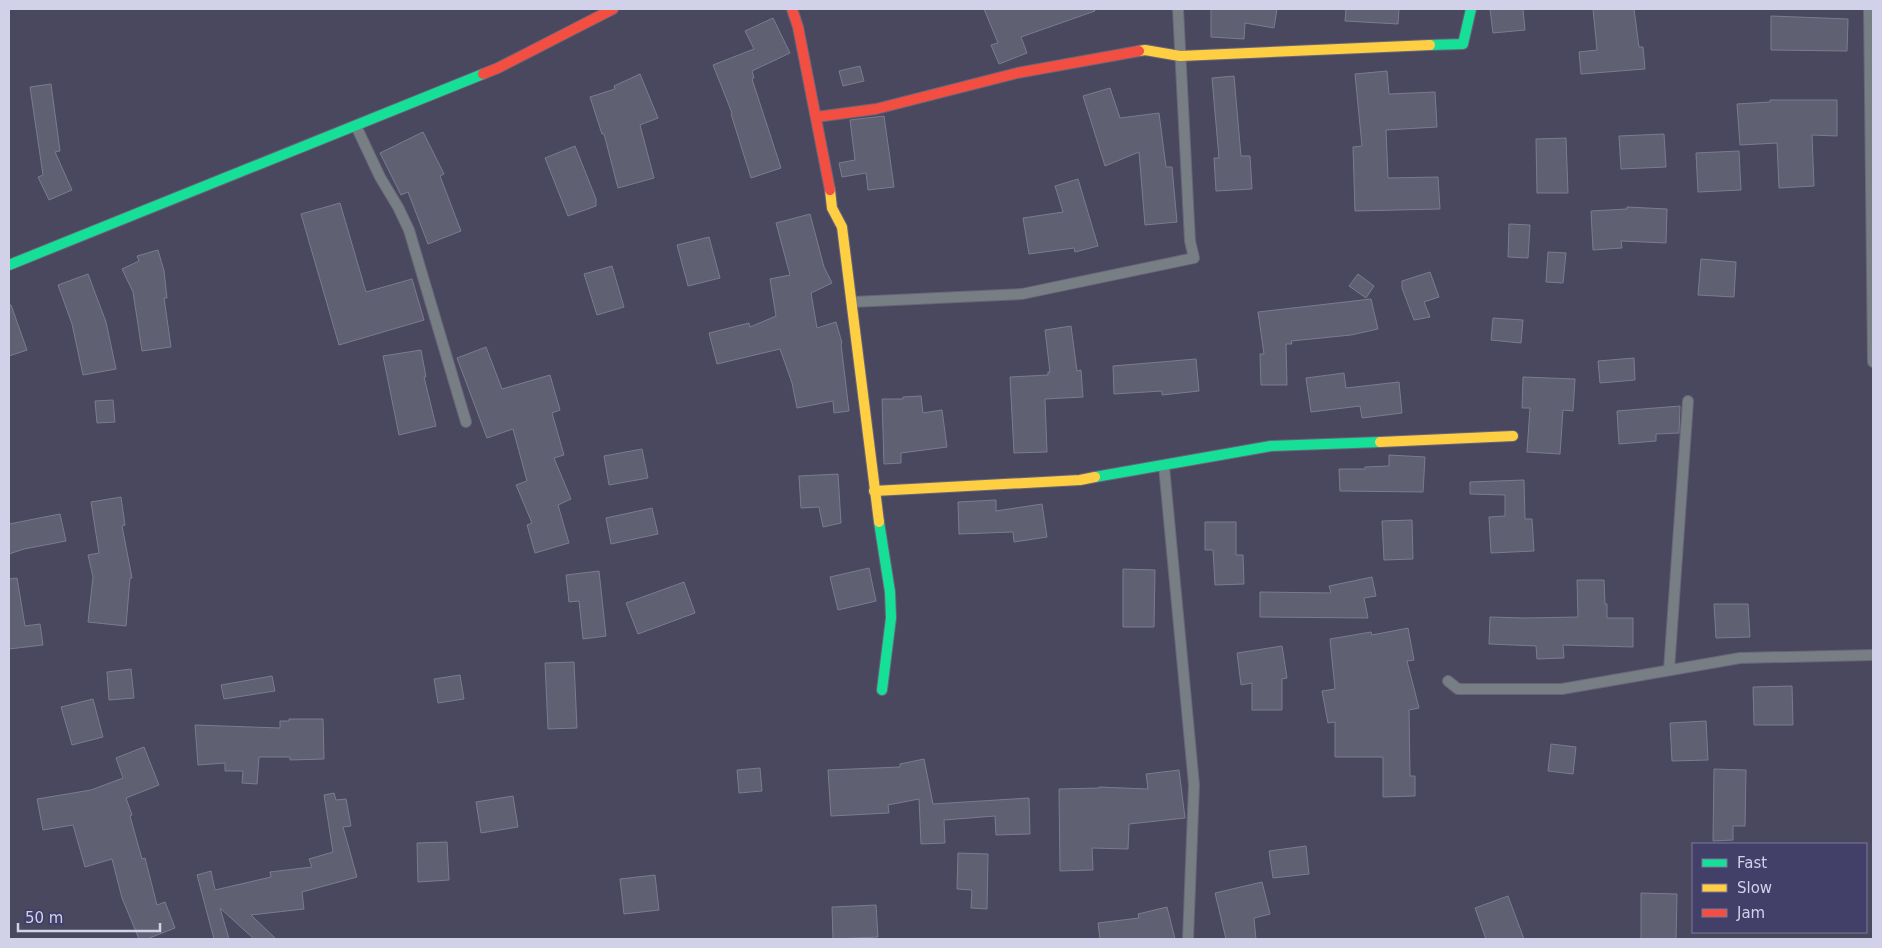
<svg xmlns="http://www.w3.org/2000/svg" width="1882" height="948" font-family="'DejaVu Sans',sans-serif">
	<rect width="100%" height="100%" fill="#4a485f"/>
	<g fill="#5f6173" stroke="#797c8f">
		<polygon points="984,9 1094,9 1095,11 1021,37 1027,53 999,64 991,45 998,43"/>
		<polygon points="1211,9 1277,9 1274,28 1245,23 1244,39 1211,37"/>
		<polygon points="1346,9 1399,9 1398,24 1345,21"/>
		<polygon points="1490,9 1523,9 1525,30 1493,33"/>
		<polygon points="1593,9 1634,9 1639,47 1643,47 1645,69 1581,74 1579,52 1597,50"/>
		<polygon points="1771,16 1848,19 1847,51 1771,50"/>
		<polygon points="773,18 790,53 752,71 754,78 752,79 781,168 751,178 731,114 732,113 713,65 754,49 745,31"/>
		<polygon points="860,66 864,81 843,86 839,71"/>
		<polygon points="1387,71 1389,94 1435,92 1437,127 1386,130 1388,178 1438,177 1440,209 1355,211 1353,147 1362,146 1355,74"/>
		<polygon points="640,74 658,118 640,125 654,178 618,188 604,134 602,134 590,97 615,89 614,86"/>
		<polygon points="1234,76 1241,156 1250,156 1252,189 1216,191 1214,158 1219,158 1212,78"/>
		<polygon points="51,84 60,151 55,152 72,190 49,200 38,177 43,175 30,87"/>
		<polygon points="1110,88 1120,118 1159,113 1166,167 1172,167 1177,222 1145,225 1139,152 1105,166 1083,96"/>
		<polygon points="1770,100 1837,100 1837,136 1812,135 1814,186 1779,188 1777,143 1740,145 1737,104 1770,102"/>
		<polygon points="884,116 894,187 868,190 866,173 842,177 839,163 855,160 850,120"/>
		<polygon points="423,132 444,174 440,176 461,231 428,244 408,192 401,195 380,153"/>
		<polygon points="1664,134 1666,167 1621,169 1619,136"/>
		<polygon points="1566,138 1568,193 1537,193 1536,139"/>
		<polygon points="575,146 596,199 596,206 568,216 545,158"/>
		<polygon points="1739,151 1741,190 1698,192 1696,153"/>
		<polygon points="1078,179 1098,246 1075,252 1074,248 1029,254 1023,218 1063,212 1055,186"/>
		<polygon points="340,203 366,292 412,279 424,320 339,345 301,214"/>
		<polygon points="1627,207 1667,209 1666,243 1621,241 1622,248 1593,250 1591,211 1627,209"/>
		<polygon points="810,214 824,267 832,283 811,293 817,328 836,322 842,343 841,344 849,411 834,413 833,401 797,408 792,383 780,349 717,364 709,333 749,323 750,327 776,316 770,279 790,275 776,223"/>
		<polygon points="1509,224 1530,225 1528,258 1508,257"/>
		<polygon points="709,237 720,278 688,286 677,245"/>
		<polygon points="158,250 164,271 167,298 164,298 171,347 142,351 133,292 122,269 139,261 137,256"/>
		<polygon points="1548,252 1566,253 1563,283 1546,282"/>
		<polygon points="1701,259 1736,262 1734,297 1698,295"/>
		<polygon points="612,266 624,307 597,315 584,274"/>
		<polygon points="1430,272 1439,297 1424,302 1430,317 1414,320 1402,288 1402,281"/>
		<polygon points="88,274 106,322 116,369 83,375 72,324 58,285"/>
		<polygon points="1358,274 1374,286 1366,298 1349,286"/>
		<polygon points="1371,299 1378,329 1351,335 1291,341 1292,344 1286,344 1287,385 1261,385 1260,354 1264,354 1258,312"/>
		<polygon points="9,305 11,305 27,350 9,356"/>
		<polygon points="1493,318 1523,320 1521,343 1491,340"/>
		<polygon points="1071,326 1077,371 1081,370 1083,397 1045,399 1047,452 1014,453 1010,377 1048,375 1048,372 1050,372 1045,330"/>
		<polygon points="486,347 502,389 550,375 560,410 552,413 564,455 554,458 571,499 558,505 569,543 535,553 527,525 532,523 516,485 527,481 513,429 487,438 457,358"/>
		<polygon points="421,350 426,377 424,377 436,426 399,435 383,356"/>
		<polygon points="1634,358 1635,380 1600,383 1598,361"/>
		<polygon points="1196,359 1199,391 1162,395 1162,391 1114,394 1113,366"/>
		<polygon points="1344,373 1346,388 1399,382 1402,413 1362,418 1360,406 1311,412 1306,378"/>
		<polygon points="1523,377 1575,379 1573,411 1563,410 1560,454 1527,452 1530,408 1522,408"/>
		<polygon points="921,396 923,413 942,410 947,447 901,453 901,463 884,464 882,399 903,399 903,397"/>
		<polygon points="113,400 115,422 97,423 95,401"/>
		<polygon points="1680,406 1679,433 1656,434 1656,441 1619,444 1617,411"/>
		<polygon points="642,449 648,478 609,485 604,456"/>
		<polygon points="1389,455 1425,457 1423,492 1340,491 1339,469 1365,469 1365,467 1389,466"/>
		<polygon points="838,474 841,523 823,527 819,507 801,508 799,476"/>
		<polygon points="1524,480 1525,519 1532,519 1534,551 1491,553 1489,517 1505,516 1505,495 1470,494 1470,482"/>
		<polygon points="121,497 125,525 122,526 132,578 130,578 126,626 88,622 93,577 88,555 99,553 91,502"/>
		<polygon points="996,500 996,511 1042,504 1047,537 1014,542 1013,532 959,534 958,502"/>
		<polygon points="652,508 658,534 611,544 606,518"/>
		<polygon points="60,514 66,541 24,549 9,554 9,524"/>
		<polygon points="1412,520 1413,559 1384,560 1382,521"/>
		<polygon points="1205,522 1236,522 1236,555 1243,555 1244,584 1215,585 1213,550 1205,550"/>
		<polygon points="869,568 876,601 838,610 830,577"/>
		<polygon points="1123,569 1155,570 1154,627 1123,627"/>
		<polygon points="599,571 606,636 583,639 579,601 569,602 566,575"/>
		<polygon points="1372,577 1376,596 1364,598 1368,618 1260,617 1260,592 1331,593 1329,586"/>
		<polygon points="17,578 25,626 40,624 43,645 9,649 9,579"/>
		<polygon points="1577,580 1604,580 1605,604 1607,604 1607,618 1633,618 1633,647 1563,645 1564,658 1537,659 1536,646 1489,644 1490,617 1526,618 1578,617"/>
		<polygon points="684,582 695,613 638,634 626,603"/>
		<polygon points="1714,604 1748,604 1750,637 1716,638"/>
		<polygon points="1408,628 1414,660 1407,661 1419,708 1409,710 1410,776 1415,776 1415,796 1383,797 1383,757 1335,757 1335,722 1328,723 1322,691 1335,689 1330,639 1371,632 1372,635"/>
		<polygon points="1282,646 1287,678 1282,679 1282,710 1252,710 1252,683 1241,685 1237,653"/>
		<polygon points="574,662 577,728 548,729 545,663"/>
		<polygon points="131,669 134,698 109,700 107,672"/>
		<polygon points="460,675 464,699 438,703 434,679"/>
		<polygon points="272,676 275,691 224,699 221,685"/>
		<polygon points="1792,686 1793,725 1754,725 1753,687"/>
		<polygon points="93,699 103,737 72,745 61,707"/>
		<polygon points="289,719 323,719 324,759 290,760 290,757 259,757 257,784 242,783 243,771 225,771 225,763 198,765 195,725 280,728 280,721 289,721"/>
		<polygon points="1706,721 1708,760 1672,761 1670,723"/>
		<polygon points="1551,744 1576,747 1573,774 1548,771"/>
		<polygon points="144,747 159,785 126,798 132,815 130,816 142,859 145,858 157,905 165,902 175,928 147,939 139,939 122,898 112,859 85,867 73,825 43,830 37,799 91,790 123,778 116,758"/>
		<polygon points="924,759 933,804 1029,798 1030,834 996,835 995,816 944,820 945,843 921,844 919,799 888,805 889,813 831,816 828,770 900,767 900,764"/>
		<polygon points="760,768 762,791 739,793 737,770"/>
		<polygon points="1714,769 1746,770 1745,826 1733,826 1733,840 1713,841"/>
		<polygon points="1179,770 1185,818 1129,824 1128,849 1092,848 1093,870 1060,871 1059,789 1099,788 1099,787 1148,789 1146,774"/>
		<polygon points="334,793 336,800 346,799 351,826 343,827 357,877 302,892 304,909 251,915 276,939 254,939 220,908 229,939 214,939 197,875 211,871 215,890 271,877 270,872 312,867 309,859 333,852 324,795"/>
		<polygon points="513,796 518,827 481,833 476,802"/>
		<polygon points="447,842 449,880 418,882 417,843"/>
		<polygon points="1306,846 1309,874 1273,878 1269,851"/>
		<polygon points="958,853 988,854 987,909 971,908 972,890 957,889"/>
		<polygon points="655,875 659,910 624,914 620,879"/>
		<polygon points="1262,882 1270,914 1254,918 1256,939 1226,939 1215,893"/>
		<polygon points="1641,893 1677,894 1676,939 1641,939"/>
		<polygon points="1508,896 1524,939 1486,939 1475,908"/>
		<polygon points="876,905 878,937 833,939 832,907"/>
		<polygon points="1167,907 1175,939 1100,939 1098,923 1139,918 1138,914"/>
	</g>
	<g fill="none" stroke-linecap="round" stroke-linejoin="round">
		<defs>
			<g id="street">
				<polyline points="1869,9 1873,362"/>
				<polyline points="356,126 380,177 398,207 409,230 466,422"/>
				<polyline points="852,302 1022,294 1194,258 1190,241 1178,9"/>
				<polyline points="1164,466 1194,785 1188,939"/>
				<polyline points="1669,670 1688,401"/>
				<polyline points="1448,681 1458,689 1562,689 1740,658 1873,655"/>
			</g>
			<g id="fast">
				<polyline points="1430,45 1463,44 1471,9"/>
				<polyline points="9,265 483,74"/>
				<polyline points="1095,477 1271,446 1380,442"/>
				<polyline points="879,522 890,592 891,618 882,690"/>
			</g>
			<g id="slow">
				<polyline points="1139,51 1145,50 1180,56 1430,45"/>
				<polyline points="830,190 832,208 842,227 879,522"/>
				<polyline points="1380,442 1513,436"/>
				<polyline points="874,491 1080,480 1095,477"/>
			</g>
			<g id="jam">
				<polyline points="792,9 798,27 830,190"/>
				<polyline points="483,74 498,68 613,9"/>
				<polyline points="816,117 876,109 1017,73 1139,51"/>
			</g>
		</defs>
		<use href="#street" stroke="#676579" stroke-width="12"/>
		<use href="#fast" stroke="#676579" stroke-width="12"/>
		<use href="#slow" stroke="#676579" stroke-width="12"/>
		<use href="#jam" stroke="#676579" stroke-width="12"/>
		<use href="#street" stroke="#777e84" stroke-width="10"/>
		<use href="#fast" stroke="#16e098" stroke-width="10"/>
		<use href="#slow" stroke="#ffcf43" stroke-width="10"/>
		<use href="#jam" stroke="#f24e42" stroke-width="10"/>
	</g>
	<rect width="1882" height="948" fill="none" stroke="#d1d1ea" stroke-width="20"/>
	<rect x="1692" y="843" width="175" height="90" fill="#423f68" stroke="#7b799c"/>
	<rect x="1702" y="859" width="25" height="8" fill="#16e098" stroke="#7b799c"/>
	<text x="1737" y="868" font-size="15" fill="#d1d1ea">Fast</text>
	<rect x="1702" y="884" width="25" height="8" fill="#ffcf43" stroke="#7b799c"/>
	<text x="1737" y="893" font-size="15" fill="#d1d1ea">Slow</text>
	<rect x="1702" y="909" width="25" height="8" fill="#f24e42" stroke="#7b799c"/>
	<text x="1737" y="918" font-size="15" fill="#d1d1ea">Jam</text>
	<path d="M18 923v8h142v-8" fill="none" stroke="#d1d1ea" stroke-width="2.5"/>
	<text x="25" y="923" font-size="15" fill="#d1d1ea" stroke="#423f68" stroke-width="4" paint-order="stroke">50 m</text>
</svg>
